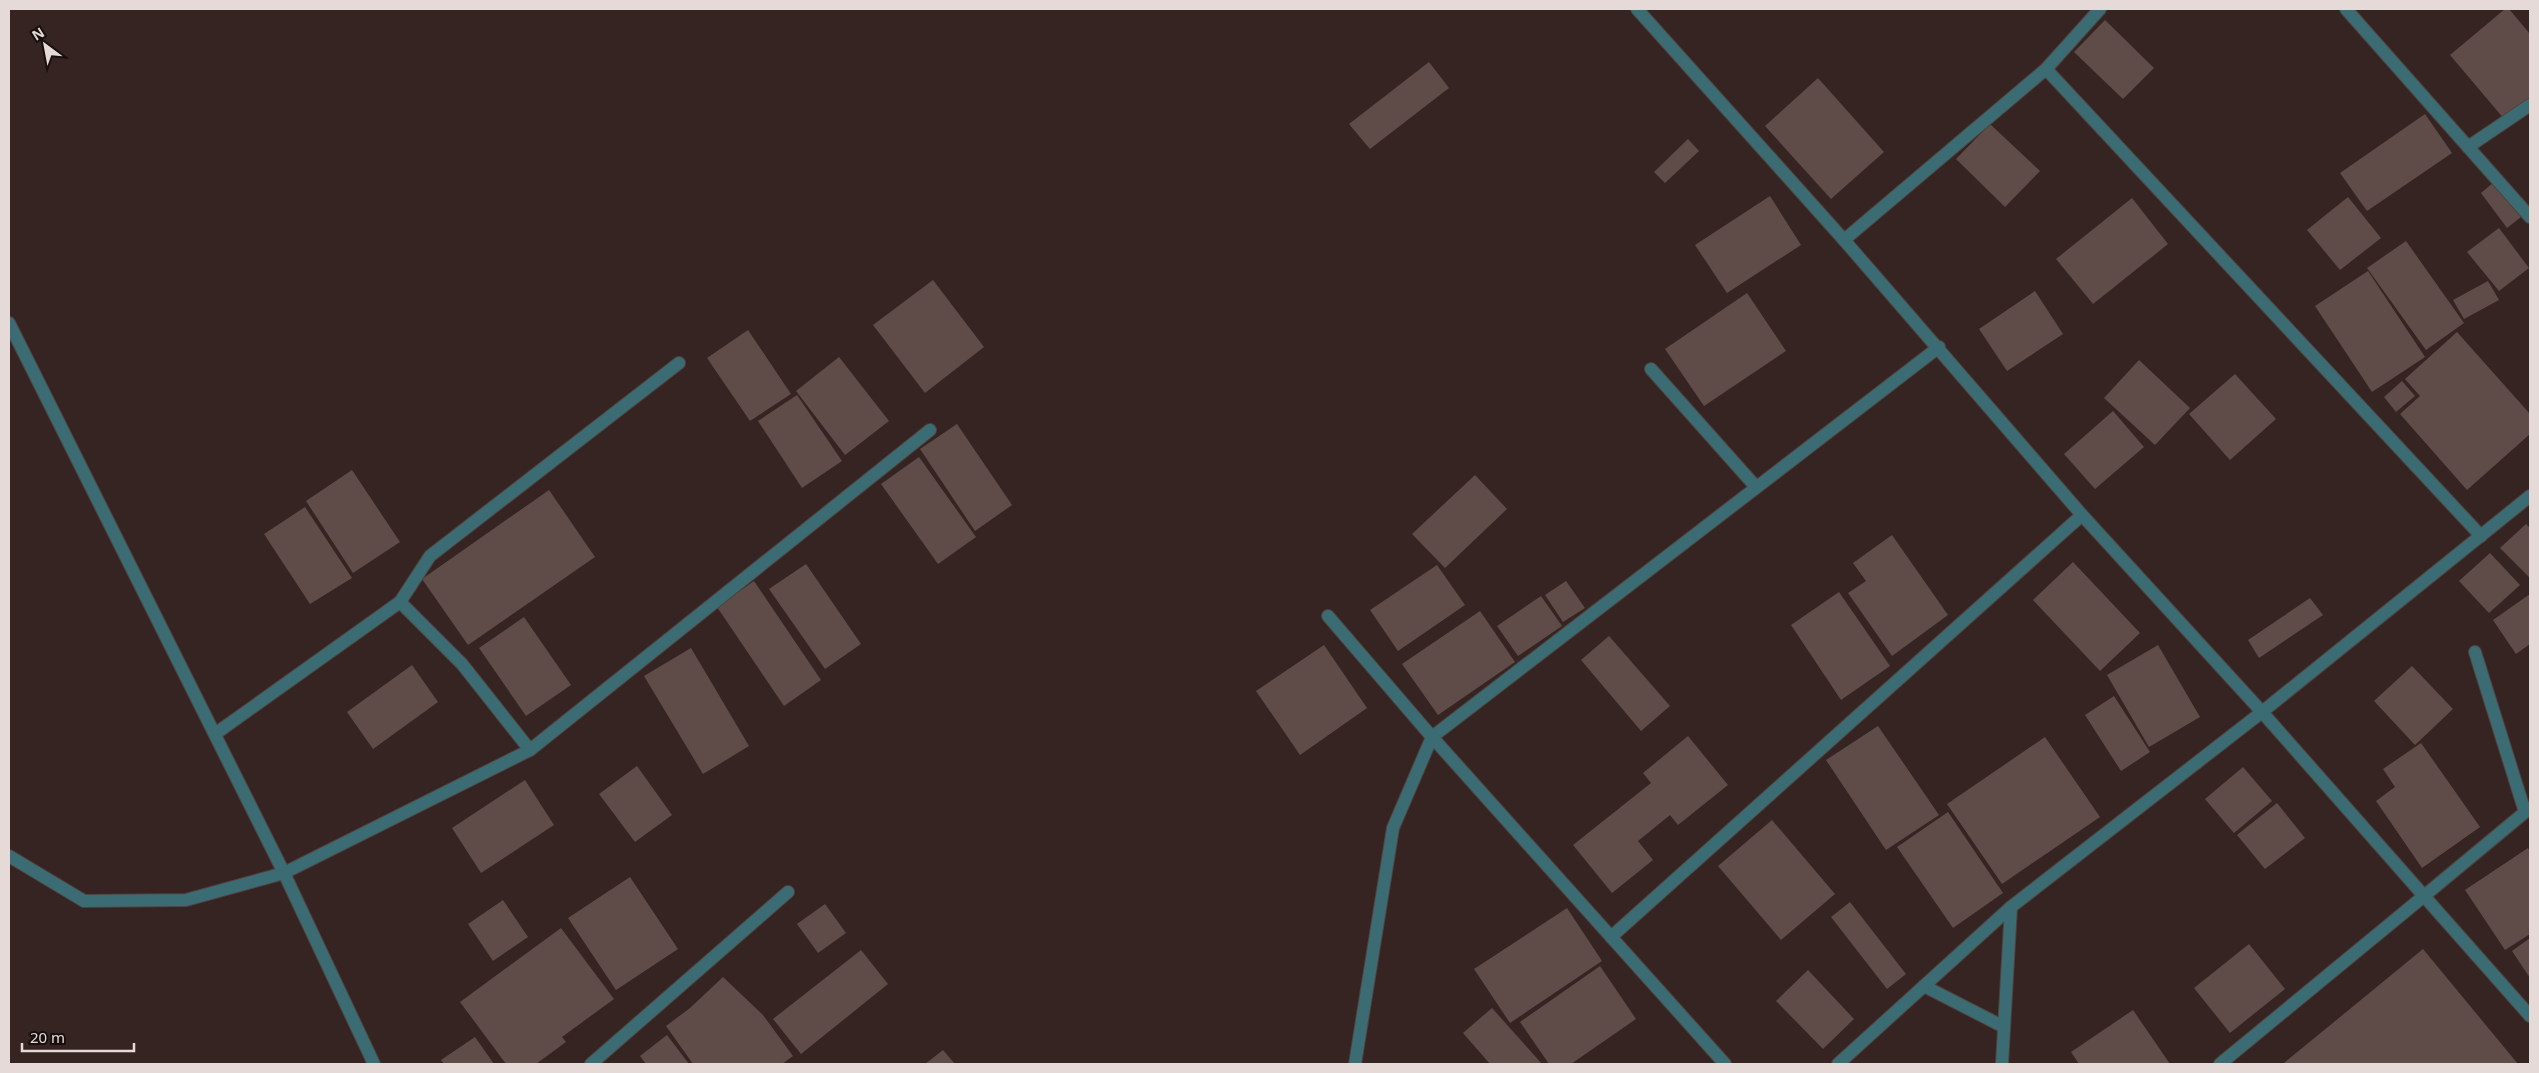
<svg xmlns="http://www.w3.org/2000/svg" width="2539" height="1073" font-family="'Noto Sans',sans-serif">
	<rect width="100%" height="100%" fill="#352421"/>
	<g fill="#5f4c49">
		<polygon points="2505,9 2509,9 2530,34 2530,99 2505,120 2450,55"/>
		<polygon points="2105,20 2154,68 2123,99 2074,52"/>
		<polygon points="1429,62 1449,88 1370,149 1349,124"/>
		<polygon points="1818,78 1884,152 1831,199 1765,126"/>
		<polygon points="2425,114 2452,153 2367,211 2340,173"/>
		<polygon points="1990,124 2040,171 2005,207 1956,159"/>
		<polygon points="1688,139 1699,151 1665,183 1654,172"/>
		<polygon points="2494,182 2521,217 2507,228 2481,193"/>
		<polygon points="1770,196 1801,245 1727,293 1695,245"/>
		<polygon points="2348,197 2381,238 2340,270 2307,230"/>
		<polygon points="2132,198 2168,244 2093,304 2056,259"/>
		<polygon points="2499,228 2529,268 2499,291 2467,252"/>
		<polygon points="2406,241 2464,323 2426,350 2367,268"/>
		<polygon points="2368,271 2425,357 2372,392 2315,306"/>
		<polygon points="933,280 984,347 925,393 873,325"/>
		<polygon points="2488,281 2499,300 2464,319 2453,300"/>
		<polygon points="2035,291 2063,334 2007,371 1979,329"/>
		<polygon points="1747,293 1786,351 1704,406 1665,349"/>
		<polygon points="748,330 791,394 750,421 707,358"/>
		<polygon points="2457,332 2530,414 2530,434 2467,490 2400,414 2420,396 2405,379"/>
		<polygon points="839,357 889,421 845,455 796,391"/>
		<polygon points="2139,360 2190,408 2155,445 2104,398"/>
		<polygon points="2235,374 2276,419 2230,460 2189,414"/>
		<polygon points="2402,381 2415,396 2396,412 2384,397"/>
		<polygon points="797,395 842,461 802,488 758,421"/>
		<polygon points="2113,411 2144,447 2095,489 2064,454"/>
		<polygon points="957,424 1012,505 975,531 920,449"/>
		<polygon points="919,457 976,537 938,564 881,484"/>
		<polygon points="352,470 400,542 353,573 306,501"/>
		<polygon points="1475,475 1507,509 1445,568 1412,534"/>
		<polygon points="549,490 595,557 468,645 422,579"/>
		<polygon points="305,507 352,578 310,604 264,534"/>
		<polygon points="2526,524 2530,528 2530,578 2500,548"/>
		<polygon points="1892,535 1948,615 1892,656 1848,593 1866,581 1853,563"/>
		<polygon points="2490,553 2520,585 2489,613 2459,581"/>
		<polygon points="2073,562 2140,633 2100,671 2033,600"/>
		<polygon points="806,564 861,644 825,669 769,589"/>
		<polygon points="1437,565 1465,605 1398,651 1370,610"/>
		<polygon points="754,581 821,680 784,706 717,607"/>
		<polygon points="1566,581 1585,608 1563,622 1545,595"/>
		<polygon points="1839,592 1890,666 1841,700 1791,625"/>
		<polygon points="2530,594 2530,644 2516,654 2493,620"/>
		<polygon points="1541,596 1562,626 1518,656 1497,626"/>
		<polygon points="2310,598 2323,615 2259,658 2248,640"/>
		<polygon points="1480,611 1515,662 1438,715 1402,664"/>
		<polygon points="524,617 571,685 526,716 479,648"/>
		<polygon points="1609,636 1670,706 1641,731 1581,660"/>
		<polygon points="1324,645 1367,708 1300,755 1256,691"/>
		<polygon points="2158,645 2200,717 2149,747 2107,675"/>
		<polygon points="691,648 749,746 703,774 644,676"/>
		<polygon points="412,665 438,702 373,749 347,712"/>
		<polygon points="2412,666 2453,709 2415,745 2374,701"/>
		<polygon points="2114,696 2150,752 2121,771 2085,715"/>
		<polygon points="1878,726 1939,815 1886,850 1826,760"/>
		<polygon points="1688,736 1728,785 1678,825 1670,815 1638,841 1653,860 1612,893 1573,845 1651,783 1643,773"/>
		<polygon points="2045,737 2100,817 2002,884 1947,804"/>
		<polygon points="2421,743 2480,827 2422,868 2376,801 2395,787 2383,769"/>
		<polygon points="637,766 672,815 635,842 599,794"/>
		<polygon points="2243,767 2272,801 2234,833 2205,799"/>
		<polygon points="525,780 554,825 481,873 452,828"/>
		<polygon points="2277,803 2305,838 2265,869 2237,835"/>
		<polygon points="1948,812 2003,893 1953,928 1897,847"/>
		<polygon points="1772,820 1835,894 1781,940 1718,866"/>
		<polygon points="2528,848 2530,852 2530,934 2505,950 2465,890"/>
		<polygon points="630,877 678,949 616,990 568,918"/>
		<polygon points="503,900 528,937 493,961 468,924"/>
		<polygon points="1850,902 1906,974 1887,989 1831,917"/>
		<polygon points="825,904 846,933 818,953 797,924"/>
		<polygon points="1567,908 1602,961 1510,1023 1474,969"/>
		<polygon points="561,928 614,999 562,1037 566,1042 536,1064 506,1064 460,1002"/>
		<polygon points="2530,938 2530,978 2512,951"/>
		<polygon points="2249,944 2285,989 2230,1033 2194,988"/>
		<polygon points="2423,949 2518,1064 2285,1064 2284,1063"/>
		<polygon points="861,950 888,984 801,1054 773,1019"/>
		<polygon points="1600,966 1636,1019 1571,1064 1549,1064 1520,1022"/>
		<polygon points="1808,970 1854,1019 1823,1049 1776,1001"/>
		<polygon points="723,977 763,1015 793,1056 782,1064 693,1064 666,1026 690,1008"/>
		<polygon points="1492,1008 1542,1064 1490,1064 1463,1033"/>
		<polygon points="2133,1010 2170,1064 2079,1064 2071,1052"/>
		<polygon points="667,1035 689,1064 646,1064 640,1056"/>
		<polygon points="475,1037 494,1064 444,1064 441,1060"/>
		<polygon points="943,1050 955,1064 925,1064"/>
	</g>
	<g fill="none" stroke-linecap="round" stroke-linejoin="round">
		<defs>
			<g id="minor">
				<polyline points="1637,9 1844,240"/>
				<polyline points="2100,9 2046,69 1844,240 2082,515 2262,712 2424,896 2530,808"/>
				<polyline points="2346,9 2530,217"/>
				<polyline points="2046,69 2481,536"/>
				<polyline points="2468,147 2530,105"/>
				<polyline points="1651,369 1756,487"/>
				<polyline points="400,602 462,664 530,750"/>
				<polyline points="1328,616 1432,737 1725,1064"/>
				<polyline points="2475,652 2525,812"/>
				<polyline points="215,734 400,602 430,556 679,363"/>
				<polyline points="9,856 84,901 186,900 284,873 530,750 930,430"/>
				<polyline points="1611,937 2082,515"/>
				<polyline points="1924,986 2004,1027"/>
				<polyline points="591,1064 788,892"/>
				<polyline points="1355,1064 1393,828 1432,737 1939,347"/>
				<polyline points="1838,1064 2011,907 2262,712 2530,496"/>
				<polyline points="2002,1064 2011,907"/>
				<polyline points="2220,1064 2424,896 2530,1016"/>
			</g>
			<polyline id="tertiary" points="9,323 284,873 374,1064"/>
		</defs>
		<use href="#minor" stroke="#51413e" stroke-width="14"/>
		<use href="#tertiary" stroke="#51413e" stroke-width="14"/>
		<use href="#minor" stroke="#3b6c73" stroke-width="12"/>
		<use href="#tertiary" stroke="#3b6c73" stroke-width="12"/>
	</g>
	<rect width="2539" height="1073" fill="none" stroke="#e5dad7" stroke-width="20"/>
	<g transform="translate(45 45) rotate(328)" stroke="#170f0e" stroke-width="4" paint-order="stroke">
	<path d="M0-4L9 19L0 12L-9 19Z" fill="#e5dad7"/>
	<text y="-8" font-size="14" font-weight="bold" text-anchor="middle" fill="#e5dad7">N</text>
	</g>
	<path d="M22 1043v8h112v-8" fill="none" stroke="#e5dad7" stroke-width="2.5"/>
	<text x="30" y="1043" font-size="15" fill="#e5dad7" stroke="#170f0e" stroke-width="4" paint-order="stroke">20 m</text>
</svg>
